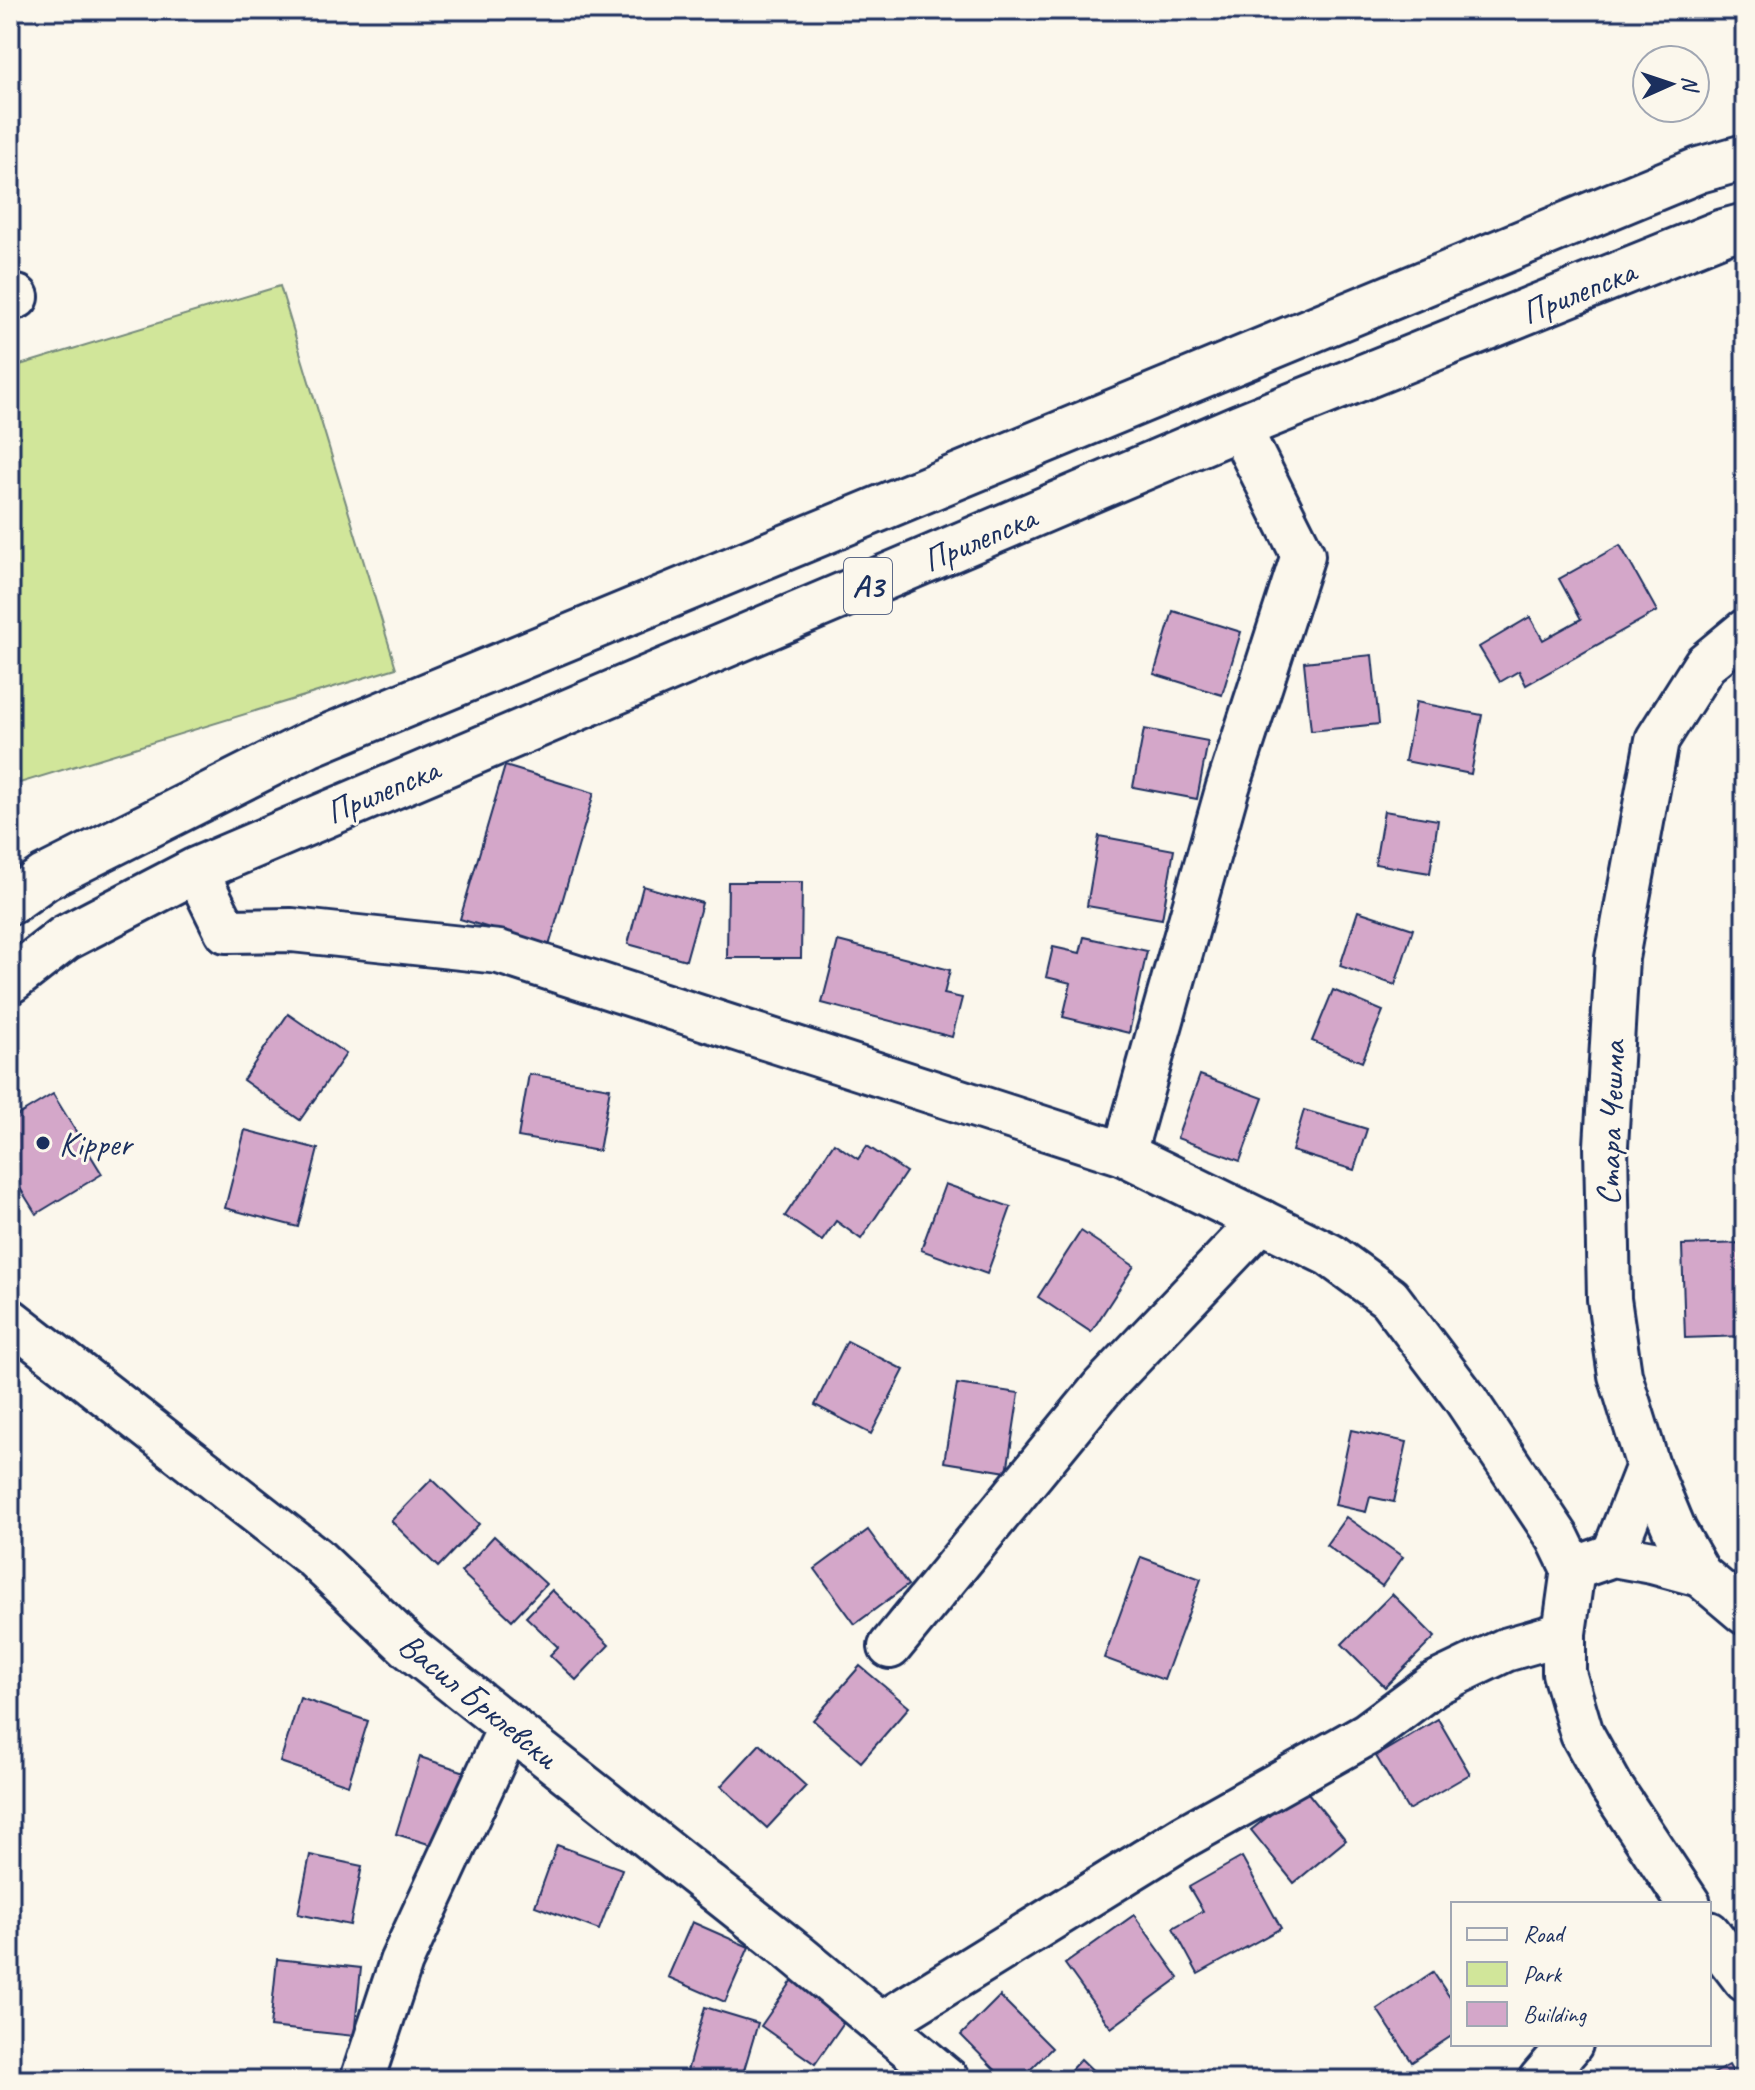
<svg xmlns="http://www.w3.org/2000/svg" width="1755" height="2090" font-family="Caveat,sans-serif">
	<rect width="100%" height="100%" fill="#fbf7ec"/>
	<filter id="ink" filterUnits="userSpaceOnUse"><feTurbulence type="fractalNoise" baseFrequency=".0125" numOctaves="2"/><feDisplacementMap in="SourceGraphic" scale="16" xChannelSelector="R" yChannelSelector="G"/><feConvolveMatrix kernelMatrix="1 2 1 2 8 2 1 2 1" color-interpolation-filters="sRGB"/></filter>
	<g filter="url(#ink)">
		<polygon fill="#d1e69a" stroke="#768a7c" stroke-width="2" points="280,286 396,668 10,786 10,368"/>
		<g fill="#d4a7c9" stroke="#1b2f5e" stroke-width="2">
			<polygon points="1620,545 1657,611 1526,685 1519,671 1500,682 1479,647 1530,617 1543,640 1581,619 1559,579"/>
			<polygon points="1173,611 1241,632 1222,695 1154,674"/>
			<polygon points="1372,655 1379,724 1311,731 1304,662"/>
			<polygon points="1416,702 1482,715 1471,774 1405,761"/>
			<polygon points="1144,729 1208,741 1197,799 1133,787"/>
			<polygon points="505,766 594,793 549,946 460,919"/>
			<polygon points="1384,811 1438,820 1430,873 1375,864"/>
			<polygon points="1099,836 1174,850 1162,919 1087,906"/>
			<polygon points="728,882 802,882 801,958 727,958"/>
			<polygon points="643,886 702,903 686,960 628,944"/>
			<polygon points="1358,911 1413,929 1395,985 1340,966"/>
			<polygon points="1084,937 1147,951 1129,1033 1063,1017 1071,983 1046,977 1053,947 1080,953"/>
			<polygon points="838,941 950,970 944,994 962,998 952,1037 822,1003"/>
			<polygon points="1333,990 1383,1011 1362,1062 1312,1041"/>
			<polygon points="288,1014 346,1054 300,1120 243,1080"/>
			<polygon points="529,1074 610,1088 599,1151 518,1137"/>
			<polygon points="1200,1075 1263,1098 1240,1161 1177,1138"/>
			<polygon points="53,1094 102,1174 36,1214 10,1172 10,1120"/>
			<polygon points="1304,1110 1367,1129 1354,1170 1292,1151"/>
			<polygon points="245,1130 318,1149 298,1227 225,1208"/>
			<polygon points="834,1143 858,1159 867,1146 906,1172 861,1239 836,1221 822,1241 785,1216"/>
			<polygon points="945,1184 1011,1207 987,1274 921,1250"/>
			<polygon points="1081,1231 1134,1266 1091,1332 1038,1297"/>
			<polygon points="1745,1243 1745,1336 1685,1338 1682,1245"/>
			<polygon points="847,1341 904,1370 871,1434 815,1405"/>
			<polygon points="957,1384 1019,1393 1007,1472 944,1462"/>
			<polygon points="1351,1430 1407,1442 1394,1502 1370,1497 1366,1512 1335,1505"/>
			<polygon points="432,1479 479,1524 438,1567 391,1521"/>
			<polygon points="1346,1517 1403,1557 1382,1586 1326,1545"/>
			<polygon points="868,1530 908,1585 855,1624 815,1569"/>
			<polygon points="494,1536 546,1584 512,1620 461,1572"/>
			<polygon points="1141,1557 1201,1579 1164,1680 1104,1658"/>
			<polygon points="552,1590 609,1645 576,1680 550,1655 558,1647 526,1617"/>
			<polygon points="1392,1594 1435,1637 1385,1687 1342,1644"/>
			<polygon points="860,1666 909,1707 861,1762 813,1720"/>
			<polygon points="300,1698 368,1721 348,1785 280,1762"/>
			<polygon points="1438,1719 1470,1774 1408,1810 1376,1756"/>
			<polygon points="760,1744 806,1786 767,1828 721,1786"/>
			<polygon points="420,1757 468,1773 445,1849 396,1834"/>
			<polygon points="1304,1788 1346,1840 1294,1883 1251,1830"/>
			<polygon points="557,1845 622,1869 599,1930 535,1906"/>
			<polygon points="310,1855 362,1866 350,1925 298,1914"/>
			<polygon points="1242,1857 1281,1928 1198,1974 1173,1928 1203,1911 1189,1887"/>
			<polygon points="1134,1915 1179,1978 1111,2028 1065,1964"/>
			<polygon points="692,1922 749,1947 725,2002 668,1977"/>
			<polygon points="277,1959 361,1968 354,2036 270,2027"/>
			<polygon points="1433,1972 1453,2002 1453,2035 1412,2062 1377,2009"/>
			<polygon points="797,1974 851,2012 815,2064 761,2026"/>
			<polygon points="1000,1996 1052,2048 1020,2080 1005,2080 961,2035"/>
			<polygon points="705,2007 758,2023 741,2080 702,2080 686,2075"/>
			<polygon points="1081,2059 1103,2080 1061,2080"/>
			<polygon points="1729,2065 1737,2080 1702,2080"/>
		</g>
		<g fill="none" stroke-linecap="round" stroke-linejoin="round">
			<defs>
				<g id="minor">
					<polyline points="10,298 17,297"/>
					<polyline points="1745,631 1705,664 1657,740 1617,958 1606,1146 1609,1299 1620,1375 1648,1466 1675,1531 1700,1575 1745,1613"/>
					<polyline points="196,870 226,931 292,930 499,952 1124,1154 1330,1255 1389,1298 1464,1397 1558,1538 1573,1569 1564,1633 1564,1673 1582,1734 1612,1788 1689,1904"/>
					<polyline points="1124,1154 1227,790 1303,555 1239,427"/>
					<polyline points="10,1320 315,1558 410,1648 795,1953 948,2080"/>
					<polyline points="1613,1555 1648,1466"/>
					<polyline points="1573,1569 1613,1555 1652,1562 1700,1575"/>
					<polyline points="890,1647 1103,1387 1261,1221"/>
					<polyline points="1709,1933 1745,1980"/>
					<polyline points="881,2024 1185,1836 1367,1734 1434,1684 1505,1650 1564,1633"/>
					<polyline points="362,2080 401,1962 510,1726"/>
					<polyline points="1540,2080 1571,2044"/>
				</g>
				<g id="major">
					<polyline points="10,902 44,878 308,745 1699,170 1745,157"/>
					<polyline points="10,981 65,938 196,870 1239,427 1723,232 1745,226"/>
				</g>
			</defs>
			<use href="#minor" stroke="#1b2f5e" stroke-width="48"/>
			<use href="#major" stroke="#1b2f5e" stroke-width="50"/>
			<use href="#minor" stroke="#fbf7ec" stroke-width="42"/>
			<use href="#major" stroke="#fbf7ec" stroke-width="44"/>
		</g>
	</g>
	<circle fill="#1b2f5e" stroke="#fbf7ec" stroke-width="3" cx="43" cy="1143" r="8"/>
	<g text-anchor="middle" stroke-width="6" stroke-linejoin="round" paint-order="stroke">
		<rect fill="#fbf7ec" stroke="#5e6b89" stroke-width="2" x="844" y="558" width="48" height="56" rx="6"/>
		<g font-size="32" font-weight="bold" fill="#1b2f5e">
			<text x="868" y="597">A3</text>
		</g>
		<g font-size="34" fill="#1b2f5e" stroke="#fbf7ec">
			<text transform="translate(1578 291) rotate(-22)" y="12">Прилепска</text>
			<text transform="translate(979 538) rotate(-23)" y="12">Прилепска</text>
			<text transform="translate(382 790) rotate(-23)" y="12">Прилепска</text>
			<text transform="translate(1610 1123) rotate(-88)" y="12">Стара Чешма</text>
			<text transform="translate(479 1700) rotate(39)" y="12">Васил Брклевски</text>
		</g>
		<g font-size="34" fill="#1b2f5e" stroke="#fbf7ec" text-anchor="start">
			<text x="59" y="1155">Kipper</text>
		</g>
	</g>
	<rect width="1755" height="2090" fill="none" stroke="#fbf7ec" stroke-width="40"/>
	<rect x="20" y="20" width="1715" height="2050" fill="none" stroke="#1b2f5e" stroke-width="3" filter="url(#ink)"/>
	<rect x="1451" y="1902" width="260" height="144" fill="#fbf7ec" stroke="#a1a7b3" stroke-width="2"/>
	<rect x="1467" y="1928" width="40" height="12" fill="#fbf7ec" stroke="#a1a7b3" stroke-width="2"/>
	<text x="1523" y="1942" font-size="24" fill="#1b2f5e">Road</text>
	<rect x="1467" y="1962" width="40" height="24" fill="#d1e69a" stroke="#a1a7b3" stroke-width="2"/>
	<text x="1523" y="1982" font-size="24" fill="#1b2f5e">Park</text>
	<rect x="1467" y="2002" width="40" height="24" fill="#d4a7c9" stroke="#a1a7b3" stroke-width="2"/>
	<text x="1523" y="2022" font-size="24" fill="#1b2f5e">Building</text>
	<g transform="translate(1671 84) rotate(87)"><circle r="38" fill="#fbf7ec" stroke="#a1a7b3" stroke-width="2"/>
	<path d="M0-6L14 30L0 20L-14 30Z" fill="#1b2f5e"/>
	<text y="-12" font-size="22" font-weight="bold" text-anchor="middle" fill="#1b2f5e">N</text>
	</g>
</svg>
